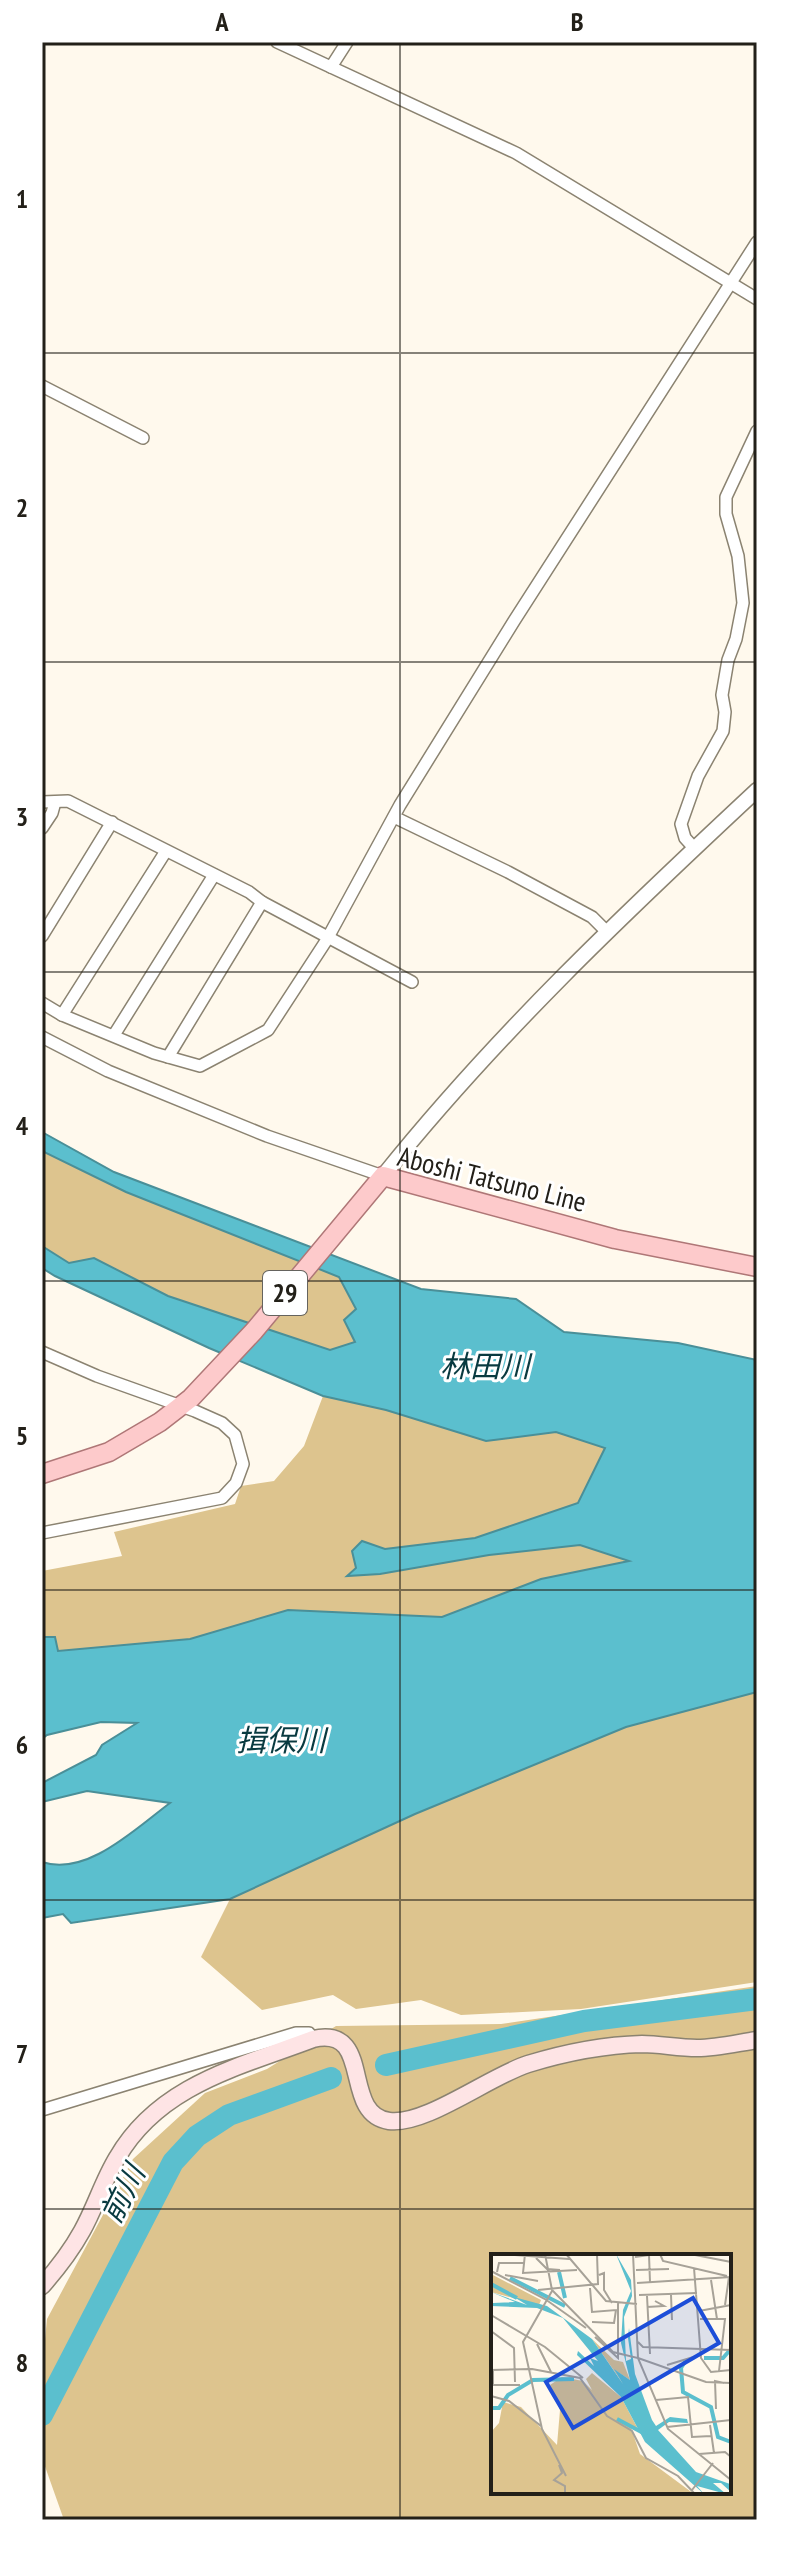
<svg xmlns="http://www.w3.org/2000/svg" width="799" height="2562" font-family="'PT Sans Narrow','Noto Sans JP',sans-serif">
	<rect width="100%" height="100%" fill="#fff9ed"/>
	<g fill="#ddc48e" fill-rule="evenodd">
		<polygon points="42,1150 126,1192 339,1277 357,1309 356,1343 331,1351 168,1296 94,1258 69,1263 42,1246"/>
		<polygon points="323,1396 386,1410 486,1441 556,1432 605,1448 578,1503 475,1538 385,1549 362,1541 380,1574 489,1555 581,1545 631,1561 541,1579 442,1617 288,1610 190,1639 57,1651 55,1638 42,1637 42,1571 122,1556 114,1532 235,1504 241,1486 274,1481 304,1446"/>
		<polygon points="757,1692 757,1982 581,2009 461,2015 421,2000 356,2009 333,1995 262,2010 201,1957 230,1899 415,1814 626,1727"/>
		<path d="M 757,1986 L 757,2520 L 64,2520 L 42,2458 L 42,2369 L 47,2319 L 133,2159 L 205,2093 L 267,2069 L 336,2026 L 501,2024 ZM 493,2256 L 729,2256 L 729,2492 L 493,2492 Z"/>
	</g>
	<path fill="#5bbfce" stroke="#4a8f98" stroke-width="2" d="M 42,1132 L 114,1172 L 421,1289 L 516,1299 L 564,1332 L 678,1343 L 757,1360 L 757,1692 L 626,1727 L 415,1814 L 230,1899 L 71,1923 L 63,1914 L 42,1918 L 42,1862 C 87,1877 136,1828 170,1803 L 87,1791 L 42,1802 L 42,1783 L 96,1755 L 102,1745 L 137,1723 L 101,1722 L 47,1735 L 42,1739 L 42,1637 L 55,1637 L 58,1651 L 190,1639 L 288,1610 L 442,1617 L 541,1579 L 629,1561 L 580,1545 L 489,1555 L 380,1574 L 347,1576 L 356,1568 L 352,1551 L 362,1541 L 385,1549 L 475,1538 L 578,1503 L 605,1448 L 556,1432 L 486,1441 L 386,1410 L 323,1396 L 209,1348 L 55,1276 L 42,1268 L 42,1246 L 69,1263 L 94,1258 L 168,1296 L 330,1350 L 355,1342 L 344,1320 L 356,1309 L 339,1277 L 126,1192 L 46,1153 L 42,1150 Z"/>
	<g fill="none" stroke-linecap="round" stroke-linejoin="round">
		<g stroke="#5bbfce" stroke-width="22">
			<polyline points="386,2065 584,2021 757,1999"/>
			<polyline points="42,2415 173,2162 197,2136 229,2115 331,2078"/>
		</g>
		<defs>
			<g id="minor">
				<polyline points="277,42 516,153 757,299"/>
				<polyline points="331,67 347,42"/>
				<polyline points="42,386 143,438"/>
				<polyline points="42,802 68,801 249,892 262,902 412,982"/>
				<polyline points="394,817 508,872 592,917 607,932"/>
				<polyline points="42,828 52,813 55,802"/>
				<polyline points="695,849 685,838 681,824 698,776 723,731 725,712 722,695 728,660 736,639 743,603 738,556 726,514 726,497 757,431"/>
				<polyline points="42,936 112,822"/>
				<polyline points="42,1003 62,1015 154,1053 200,1066 268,1030 326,941 400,805 514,621 757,242"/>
				<polyline points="62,1015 166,851"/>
				<polyline points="114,1035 214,875"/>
				<polyline points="42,1037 108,1071 267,1136 383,1176"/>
				<polyline points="168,1057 262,902"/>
				<polyline points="42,1352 97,1376 195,1411 222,1423 235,1435 243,1464 236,1483 222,1498 42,1533"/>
				<polyline points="42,2110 296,2033 309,2033 313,2039"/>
			</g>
			<path id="tertiary" d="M 383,1176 C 496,1035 625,913 757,790"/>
			<path id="secondary" d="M 42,2286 C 57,2269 71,2251 82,2231 C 95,2208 103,2181 117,2158 C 159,2085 239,2067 313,2039 C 375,2025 340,2114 389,2121 C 425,2126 490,2076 528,2064 C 564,2053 604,2045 642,2044 C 660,2044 678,2048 697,2048 C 717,2048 737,2043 757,2040"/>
			<polyline id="primary" points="42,1474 109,1452 160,1422 191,1398 254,1331 383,1176 615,1239 757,1267"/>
		</defs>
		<use href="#minor" stroke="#8b8371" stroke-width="14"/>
		<use href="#tertiary" stroke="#8b8371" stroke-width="17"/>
		<use href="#secondary" stroke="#8b8371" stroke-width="19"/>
		<use href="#primary" stroke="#af7777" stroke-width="21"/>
		<use href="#minor" stroke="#fff" stroke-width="11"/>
		<use href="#tertiary" stroke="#fff" stroke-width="14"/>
		<use href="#secondary" stroke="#fee4e5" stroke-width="16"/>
		<use href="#primary" stroke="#fdcacb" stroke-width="18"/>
	</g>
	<path fill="none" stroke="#232019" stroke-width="2" stroke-opacity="0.55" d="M 400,42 L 400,2520M 42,353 L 757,353M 42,662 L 757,662M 42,972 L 757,972M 42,1281 L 757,1281M 42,1590 L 757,1590M 42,1900 L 757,1900M 42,2209 L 757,2209"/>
	<g text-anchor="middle" stroke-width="6" stroke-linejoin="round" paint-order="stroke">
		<rect fill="#fff" stroke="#65635e" stroke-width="2" x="263" y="1271" width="44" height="44" rx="6"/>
		<g font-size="26" font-weight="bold" fill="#232019">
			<text x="285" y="1302">29</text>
		</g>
		<g font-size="28" fill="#232019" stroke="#fff">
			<text transform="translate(492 1179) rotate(14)" y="10">Aboshi Tatsuno Line</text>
		</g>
		<g font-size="30" font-style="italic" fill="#093a40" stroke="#fff">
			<text x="485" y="1377">林田川</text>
			<text x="281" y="1751">揖保川</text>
			<text transform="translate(123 2194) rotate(-63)" y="10">前川</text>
		</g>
	</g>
	<g transform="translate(491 2254)">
		<rect width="240" height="240" fill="#fff9ed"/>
		<path d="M 0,20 L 50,46 L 48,51 L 0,38 ZM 101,85 L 123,106 L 132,108 L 139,126 L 124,116 L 133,131 ZM 101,119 L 130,143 L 148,177 L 139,171 L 149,200 L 203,240 L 0,240 L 0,178 L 8,169 L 12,148 L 30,153 L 66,191 L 69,156 L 59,131 L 71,123 L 92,127 L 101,136 L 95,125 Z" fill="#ddc48e"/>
		<path d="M 125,0 L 140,26 L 141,42 L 133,63 L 135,107 L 140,105 L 137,84 L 138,74 L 144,120 L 161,166 L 165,172 L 179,163 L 196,165 L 197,169 L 178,168 L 167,176 L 205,218 L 239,230 L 240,238 L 230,229 L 222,229 L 235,240 L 206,232 L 213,240 L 154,188 L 130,143 L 86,101 L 87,97 L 103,112 L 99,104 L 107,107 L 72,64 L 46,54 L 0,52 L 0,44 L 2,49 L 24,48 L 0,38 L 36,51 L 23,43 L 56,52 L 101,85 L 132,130 L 123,115 L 139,126 L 130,89 L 132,56 L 140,37 Z" fill="#5bbfce"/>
		<path fill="none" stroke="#5bbfce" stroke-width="4" d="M 68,18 L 74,44M 19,24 L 74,52M 0,30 L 26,44M 213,104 L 232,104 L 239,96M 195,106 L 190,114 L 192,138 L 220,153 L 227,183 L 240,188M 0,154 L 8,154 L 17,141 L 42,126 L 83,125M 126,165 L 156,181"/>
		<path fill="none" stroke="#a7a298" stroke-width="2" d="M 9,0 L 78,5M 34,0 L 32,19 L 86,16M 54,0 L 61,36 L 122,98 L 147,104 L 177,175 L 240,226M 75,0 L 115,47 L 146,50M 142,0 L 147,104 L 215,128 L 240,129M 169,0 L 172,7 L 236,22M 199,0 L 240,8M 144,3 L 158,1 L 159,28M 45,4 L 56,15 L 69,16M 203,14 L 210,104 L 220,118 L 240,116M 145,16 L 178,15M 0,17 L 54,45 L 95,74M 6,18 L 8,9 L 34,9M 14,21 L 47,27M 108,21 L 113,19 L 113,36 L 121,49M 220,26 L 226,65M 146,29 L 240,23M 99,34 L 101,58 L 125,56 L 123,69 L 101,68M 47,36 L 107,30 L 106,0M 61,37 L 32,88 L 51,175 L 75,222M 148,41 L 206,39M 180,41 L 181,66M 156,42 L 159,100M 234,51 L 238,23M 156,53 L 173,52 L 164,47M 208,57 L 240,51M 0,61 L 54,93 L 92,124M 209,65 L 234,65 L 228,117M 0,77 L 23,94 L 24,128M 104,83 L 127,104 L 127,49M 147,88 L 152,93 L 240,96M 46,90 L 60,118M 176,111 L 209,101M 0,116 L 41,115 L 89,124 L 116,162 L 141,177 L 155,204 L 187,222 L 204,240M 2,116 L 2,131 L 29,131M 0,142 L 18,147 L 50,172M 165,146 L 197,143 L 201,183 L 220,182M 225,155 L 224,127 L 233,129M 219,171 L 223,199M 176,173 L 240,166M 208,200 L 234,198 L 240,203M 68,211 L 71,219 L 63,226 L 74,232 L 74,240M 201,236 L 222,209"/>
		<path fill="#1d4ed8" fill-opacity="0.15" stroke="#1d4ed8" stroke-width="4" d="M 202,44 L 228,89 L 82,174 L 55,128 Z"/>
		<rect width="240" height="240" fill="none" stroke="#232019" stroke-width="4"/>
	</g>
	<rect width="799" height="2562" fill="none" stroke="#ffffff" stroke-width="88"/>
	<rect x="44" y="44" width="711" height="2474" fill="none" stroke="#232019" stroke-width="3"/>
	<g font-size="26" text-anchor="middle" font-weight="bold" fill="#232019">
		<text x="222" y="31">A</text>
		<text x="577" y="31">B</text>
		<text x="22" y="208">1</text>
		<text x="22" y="517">2</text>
		<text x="22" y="826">3</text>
		<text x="22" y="1135">4</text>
		<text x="22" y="1445">5</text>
		<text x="22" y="1754">6</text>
		<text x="22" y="2063">7</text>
		<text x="22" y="2372">8</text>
	</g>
</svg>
